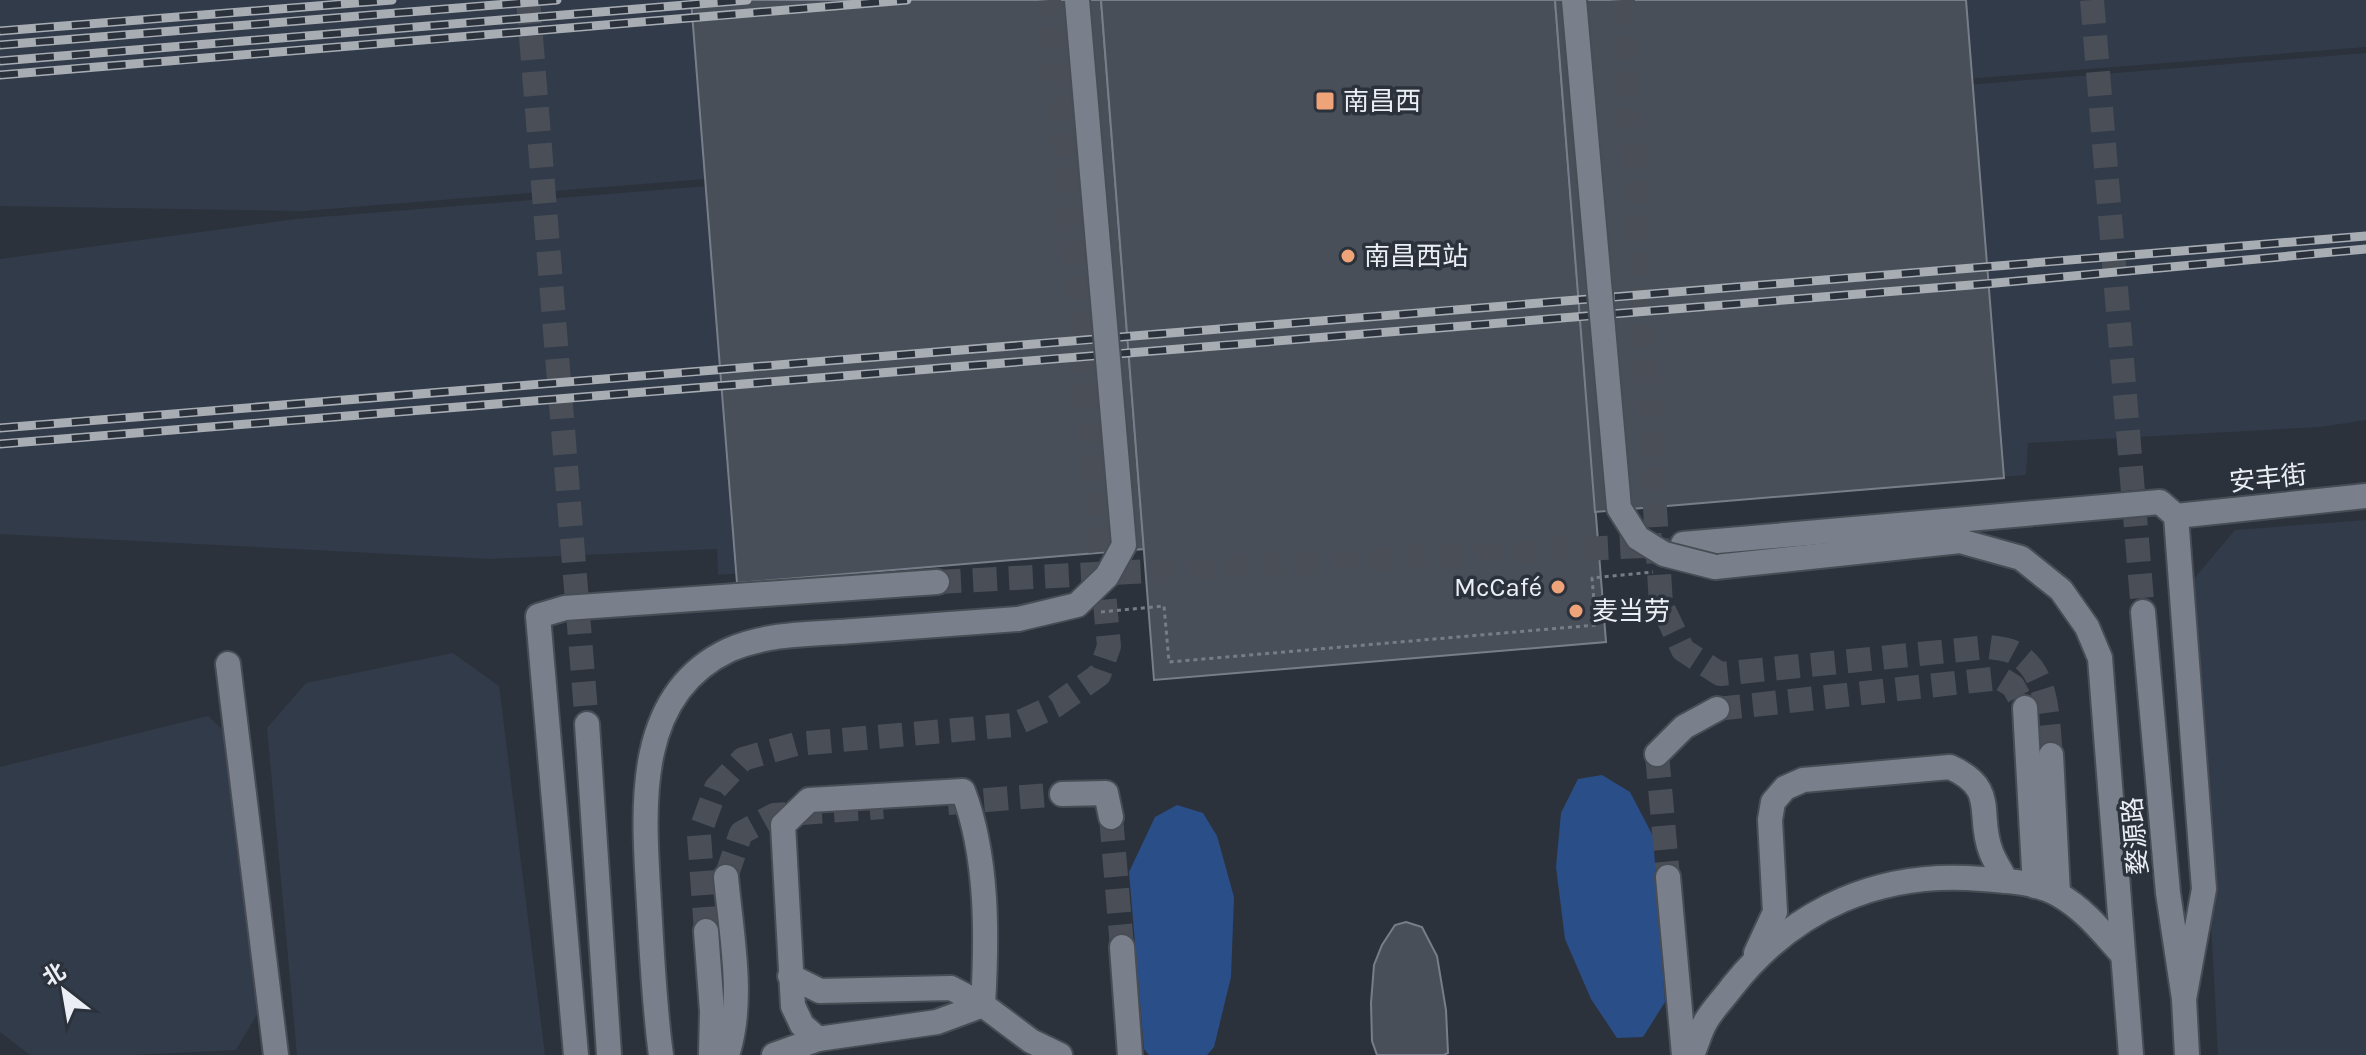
<svg xmlns="http://www.w3.org/2000/svg" width="2366" height="1055" font-family="Karla,'Noto Sans SC',sans-serif">
	<rect width="100%" height="100%" fill="#2c323b"/>
	<g fill="#323b4a">
		<polygon points="0,0 2366,0 2366,47 303,211 0,206"/>
		<polygon points="2366,53 2366,420 2320,427 2028,443 2026,475 718,575 717,549 490,559 0,534 0,259 296,219"/>
		<polygon points="2366,520 2366,1055 2218,1055 2193,580 2235,530"/>
		<polygon points="453,653 499,686 545,1055 297,1055 267,728 306,683"/>
		<polygon points="208,716 242,748 258,1013 236,1050 132,1055 30,1055 0,1032 0,767"/>
	</g>
	<g fill="#2a4e88">
		<polygon points="1602,775 1630,792 1653,836 1665,1002 1643,1037 1617,1038 1591,999 1565,939 1556,867 1561,813 1578,779"/>
		<polygon points="1177,805 1203,813 1217,836 1234,897 1231,977 1214,1047 1207,1055 1149,1055 1144,1049 1129,872 1155,817"/>
	</g>
	<g fill="#494f59" stroke="#787e89" stroke-width="2">
		<polygon points="691,0 1101,0 1144,549 737,583"/>
		<polygon points="1101,0 1555,0 1606,642 1154,680"/>
		<polygon points="1555,0 1966,0 2004,478 1595,512"/>
		<polygon points="1406,922 1422,927 1437,956 1446,1010 1448,1053 1444,1055 1377,1055 1372,1041 1371,1003 1374,965 1382,945 1395,925"/>
	</g>
	<g fill="none" stroke-linecap="round" stroke-linejoin="round">
		<g stroke="#494e57" stroke-width="24" stroke-dasharray="24 12" stroke-linecap="butt">
			<polyline points="528,0 587,724"/>
			<path d="M 1623,0 L 1661,604 L 1683,650 L 1720,674 L 1989,647 C 1996,648 2007,649 2013,652 C 2050,671 2047,720 2051,755"/>
			<polyline points="2092,0 2143,612"/>
			<polyline points="937,582 1662,545"/>
			<polyline points="1717,709 2000,678 2013,686 2025,708"/>
			<polyline points="1657,754 1668,877"/>
			<polyline points="948,803 1062,794"/>
			<polyline points="1111,817 1122,947"/>
			<polyline points="726,877 741,833 774,815 883,807"/>
			<polyline points="706,931 699,835 716,788 743,759 796,744 1013,725 1055,706 1099,675 1109,646 1049,0"/>
		</g>
		<defs>
			<g id="minor">
				<polyline points="2176,516 2366,496"/>
				<polyline points="1683,544 2160,502 2176,516 2204,889 2184,999"/>
				<polyline points="1715,567 1960,541 2021,558 2061,590 2087,627 2100,658 2131,1055"/>
				<polyline points="2143,612 2168,893 2184,999 2187,1055"/>
				<polyline points="228,664 276,1055"/>
				<polyline points="2025,708 2035,886"/>
				<polyline points="587,724 609,1055"/>
				<polyline points="1657,754 1684,727 1717,709"/>
				<polyline points="2051,755 2058,894"/>
				<polyline points="1062,794 1106,793 1111,817"/>
				<path d="M 726,877 C 731,933 745,1001 727,1055"/>
				<polyline points="1668,877 1684,1055"/>
				<polyline points="706,931 712,1011 711,1055"/>
				<polyline points="1122,947 1130,1055"/>
				<path d="M 1756,953 L 1775,912 L 1770,820 L 1773,802 L 1785,788 L 1803,780 L 1950,767 C 1999,789 1976,813 1991,852 C 1995,862 2001,871 2006,881"/>
				<path d="M 790,976 L 820,991 L 951,988 L 983,1005 C 987,936 988,857 963,791 L 809,800 L 783,825 L 793,1006 L 802,1025 L 818,1039"/>
				<polyline points="576,1055 538,616 565,608 937,582"/>
				<path d="M 661,1055 C 654,1005 652,954 649,904 C 644,814 631,696 729,650 C 767,633 813,634 854,631 C 909,627 963,623 1018,619"/>
				<polyline points="774,1055 818,1039 937,1022 983,1005 1031,1041 1060,1055"/>
				<path d="M 1692,1055 C 1697,1044 1700,1031 1706,1021 C 1713,1009 1724,998 1732,987 C 1794,908 1881,870 1982,879 C 2007,881 2037,882 2059,895 C 2084,909 2102,932 2121,953"/>
			</g>
		</defs>
		<use href="#minor" stroke="#484d55" stroke-width="28"/>
		<polyline stroke="#787d85" stroke-width="3" stroke-dasharray="4 4" stroke-linecap="butt" points="1101,612 1164,606 1169,662 1596,625 1592,578 1653,572"/>
		<use href="#minor" stroke="#7a808b" stroke-width="24"/>
		<defs>
			<g id="rail">
				<polyline points="0,31 392,0"/>
				<polyline points="0,45 557,0"/>
				<polyline points="0,61 747,0"/>
				<polyline points="0,75 907,0"/>
				<polyline points="0,428 2366,236"/>
				<polyline points="0,444 1996,283 2366,249"/>
			</g>
		</defs>
		<use href="#rail" stroke="#a8adb4" stroke-width="9"/>
		<use href="#rail" stroke="#2c323b" stroke-width="6" stroke-dasharray="18" stroke-linecap="butt"/>
		<defs>
			<g id="minor-bridge">
				<polyline points="1574,0 1619,508 1638,538 1664,554 1715,567"/>
				<polyline points="1018,619 1077,605 1107,576 1124,545 1077,0"/>
			</g>
		</defs>
		<use href="#minor-bridge" stroke="#484d55" stroke-width="28" stroke-linecap="butt"/>
		<use href="#minor-bridge" stroke="#7a808b" stroke-width="24"/>
	</g>
	<g fill="#efa378" stroke="#2c323b" stroke-width="3">
		<rect x="1315" y="91" width="20" height="20" rx="4"/>
		<circle cx="1348" cy="256" r="8"/>
		<circle cx="1558" cy="587" r="8"/>
		<circle cx="1576" cy="611" r="8"/>
	</g>
	<g text-anchor="middle" stroke-width="7" stroke-linejoin="round" paint-order="stroke">
		<g font-size="26" fill="#ebeff5" stroke="#2c323b" text-anchor="start">
			<text x="1343" y="110">南昌西</text>
			<text x="1364" y="265">南昌西站</text>
			<text x="1542" y="596" text-anchor="end">McCafé</text>
			<text x="1592" y="620">麦当劳</text>
		</g>
		<g font-size="26" fill="#ebeff5" stroke="#2c323b">
			<text transform="translate(2268 478) rotate(-6)" y="9">安丰街</text>
			<text transform="translate(2135 836) rotate(-95)" y="9">婺源路</text>
		</g>
	</g>
	<g transform="translate(64 991) rotate(329)" stroke="#2c323b" stroke-width="6" paint-order="stroke">
	<path d="M0-6L14 30L0 20L-14 30Z" fill="#ebeff5"/>
	<text y="-12" font-size="22" font-weight="bold" text-anchor="middle" fill="#ebeff5">北</text>
	</g>
</svg>
